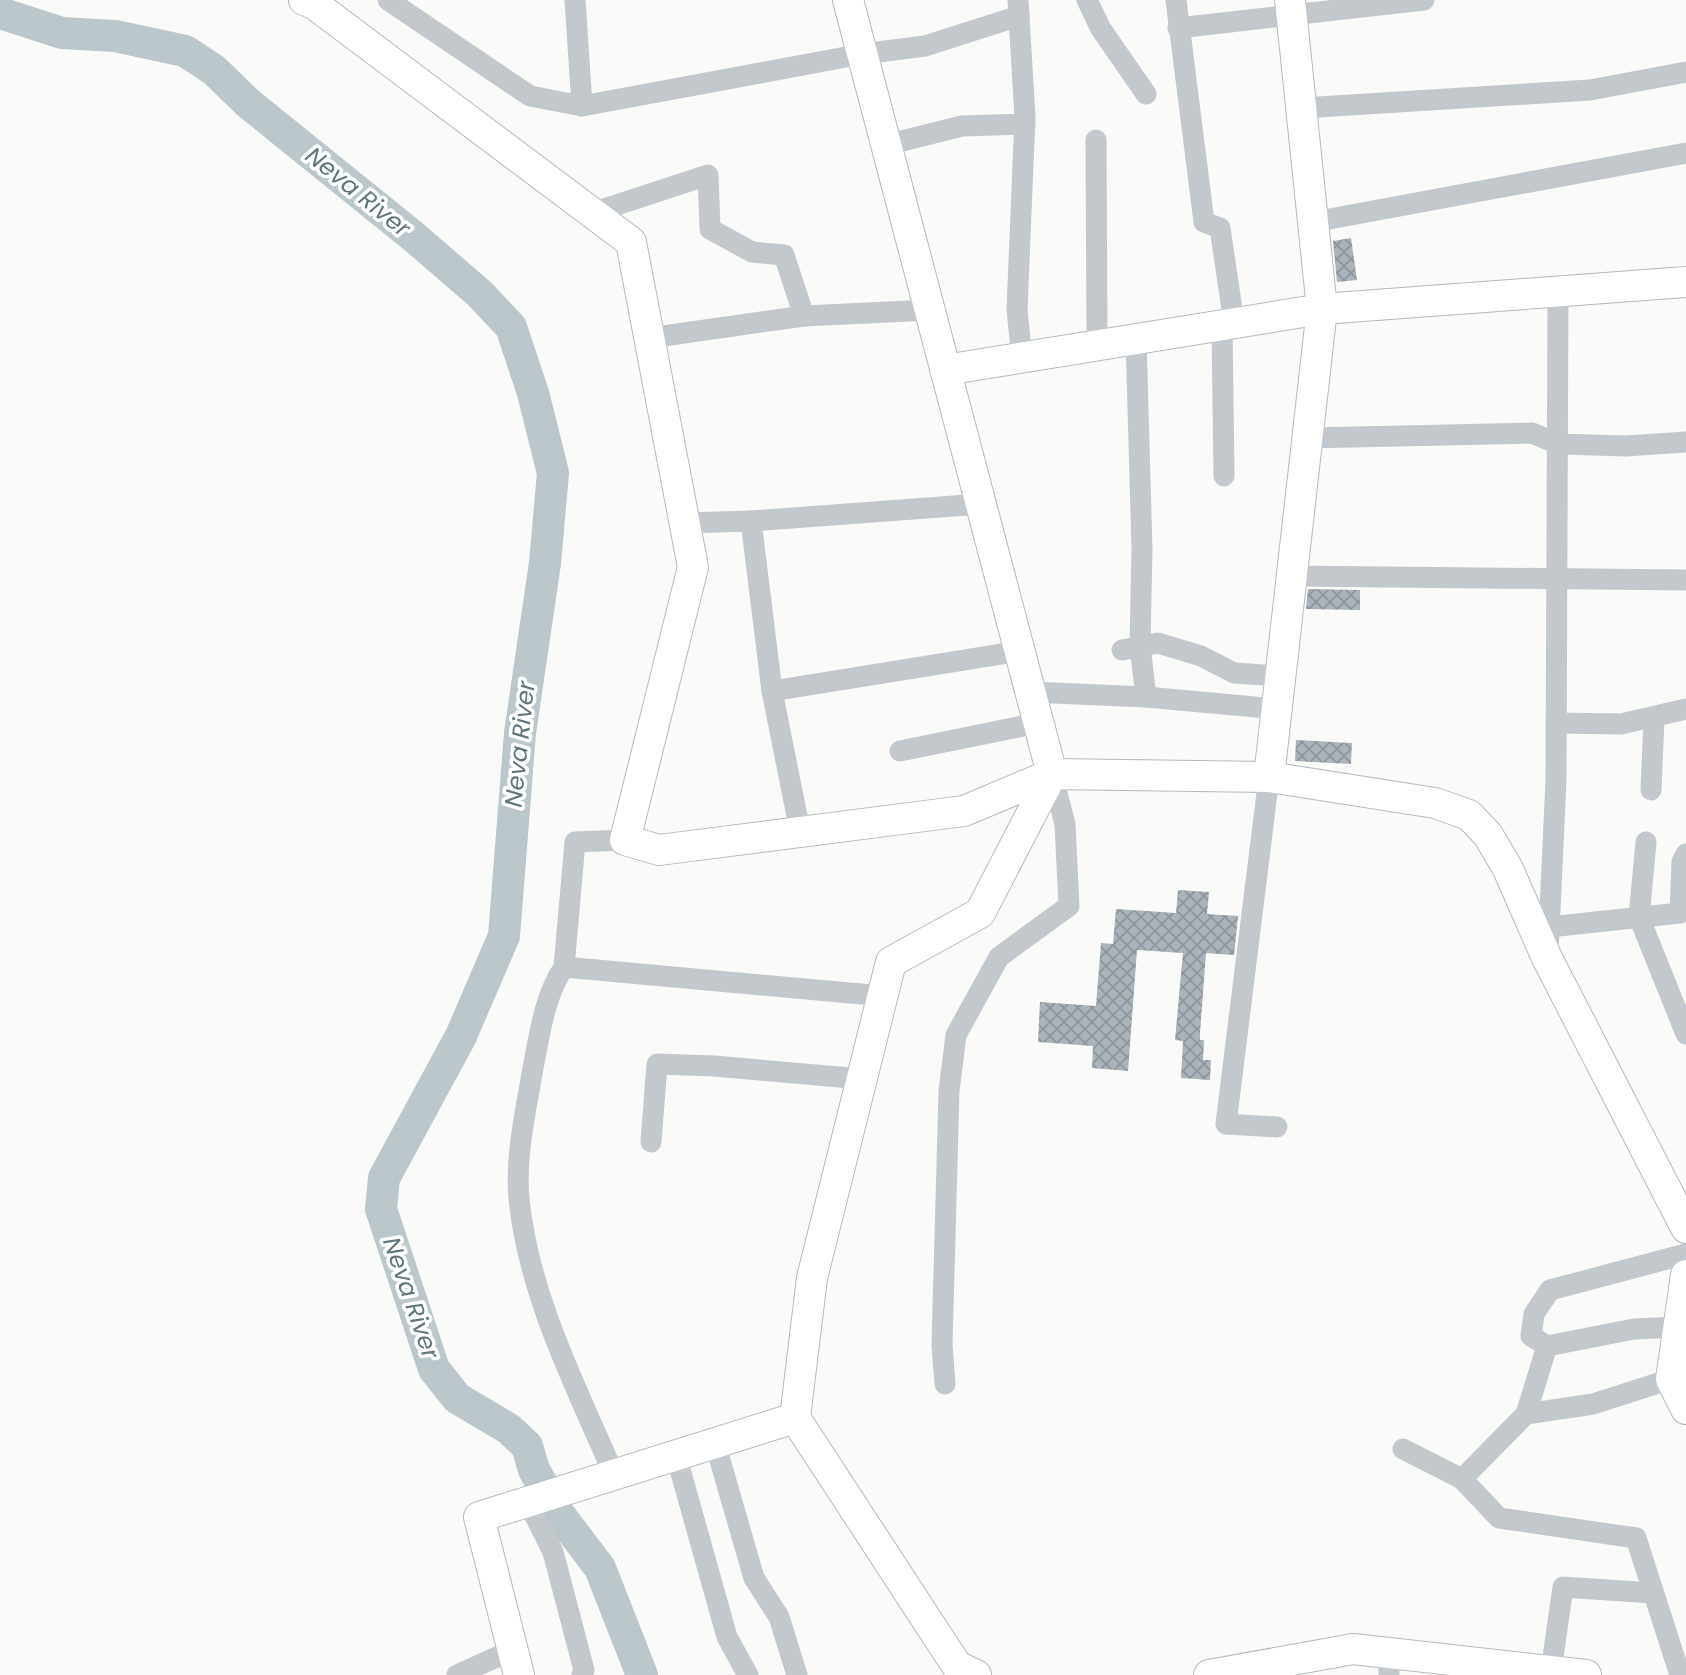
<svg xmlns="http://www.w3.org/2000/svg" width="1686" height="1675" font-family="Poppins,sans-serif">
	<defs>
		<pattern id="building-cross-hatch" width="8" height="8" patternUnits="userSpaceOnUse" patternTransform="scale(1.75)"><rect width="8" height="8" fill="#aab3b9"/><path d="M0 0l8 8M0 8l8-8" fill="none" stroke="#8e969c"/></pattern>
	</defs>
	<rect width="100%" height="100%" fill="#fafaf8"/>
	<g fill="none" stroke-linecap="round" stroke-linejoin="round">
		<polyline stroke="#bbc7cb" stroke-width="32" points="0,13 62,33 115,36 185,51 214,70 248,103 414,237 480,294 511,327 533,393 553,473 545,563 520,733 504,936 461,1036 384,1178 381,1209 434,1369 457,1398 509,1429 527,1446 534,1470 559,1514 600,1568 642,1675"/>
	</g>
	<g fill="url(#building-cross-hatch)">
		<polygon points="1351,238 1357,280 1337,282 1333,241"/>
		<polygon points="1308,589 1360,590 1360,610 1306,609"/>
		<polygon points="1296,740 1352,743 1351,764 1295,761"/>
		<polygon points="1178,890 1209,892 1207,914 1238,916 1234,955 1206,953 1200,1033 1200,1040 1204,1040 1203,1060 1211,1060 1210,1080 1181,1078 1183,1041 1175,1040 1183,953 1137,950 1128,1071 1092,1068 1093,1046 1038,1042 1040,1002 1096,1006 1101,943 1113,944 1116,909 1176,913"/>
	</g>
	<g fill="none" stroke-linecap="round" stroke-linejoin="round">
		<defs>
			<g id="secondary">
				<polyline points="304,0 314,4 631,242 693,567 625,840 659,850 964,811 1052,774 848,0"/>
				<polyline points="945,370 1322,309 1686,282"/>
				<polyline points="1269,777 1322,309 1290,0"/>
				<polyline points="1686,1275 1671,1379 1686,1409"/>
				<polyline points="519,1675 479,1517 795,1418"/>
				<polyline points="976,1675 957,1666 795,1418 812,1278 891,962 980,913 1052,774 1269,777 1435,803 1469,815 1488,835 1508,869 1547,958 1686,1228"/>
				<polyline points="1209,1675 1353,1649 1586,1675"/>
			</g>
		</defs>
		<use href="#secondary" stroke="#b3babf" stroke-width="32"/>
		<g stroke="#c3c8cc" stroke-width="21">
			<polyline points="388,0 530,96 582,106 575,0"/>
			<polyline points="1018,0 1025,117 1017,310 1022,358"/>
			<polyline points="1087,0 1101,29 1146,94"/>
			<polyline points="1176,0 1204,222 1220,228 1234,323"/>
			<polyline points="1178,28 1424,0"/>
			<polyline points="582,106 862,54 925,46 1019,16"/>
			<polyline points="1302,108 1590,90 1686,72"/>
			<polyline points="1096,140 1097,345"/>
			<polyline points="886,145 962,126 1025,124"/>
			<polyline points="592,213 708,175 710,229 752,252 784,255 804,316"/>
			<polyline points="1313,222 1686,153"/>
			<polyline points="1222,325 1224,476"/>
			<polyline points="649,338 804,316 930,310"/>
			<polyline points="1136,339 1142,549 1140,646 1146,697"/>
			<polyline points="1308,438 1532,433 1558,444 1626,446 1686,442"/>
			<polyline points="751,521 981,504"/>
			<polyline points="685,523 751,521 772,691"/>
			<polyline points="1292,576 1686,580"/>
			<polyline points="1122,650 1158,643 1201,656 1234,673 1281,676"/>
			<polyline points="1031,692 1146,697 1277,709"/>
			<polyline points="1556,723 1621,724 1686,709"/>
			<polyline points="900,751 1038,723"/>
			<polyline points="1269,777 1226,1124 1277,1127"/>
			<polyline points="1651,790 1654,719"/>
			<polyline points="800,831 772,691 1020,651"/>
			<polyline points="1646,842 1639,917 1686,1034"/>
			<polyline points="1549,927 1680,913 1682,862 1686,854"/>
			<polyline points="1548,953 1556,780 1558,291"/>
			<polyline points="564,967 575,842 625,840"/>
			<polyline points="651,1142 657,1064 714,1066 862,1079"/>
			<polyline points="1547,1346 1531,1336 1534,1314 1550,1290 1686,1254"/>
			<polyline points="945,1384 942,1345 949,1091 956,1035 999,957 1069,906 1065,824 1052,774"/>
			<polyline points="1526,1414 1547,1346 1634,1329 1678,1327"/>
			<polyline points="715,1443 754,1578 779,1617 797,1675"/>
			<polyline points="1403,1449 1462,1479 1499,1518 1636,1538 1680,1675"/>
			<polyline points="676,1455 727,1637 748,1675"/>
			<path d="M 614,1475 C 576,1386 529,1297 519,1199 C 515,1156 526,1110 533,1068 C 540,1033 544,997 564,967 L 883,996"/>
			<polyline points="1462,1479 1526,1414 1593,1404 1671,1379"/>
			<polyline points="528,1502 553,1552 584,1670 582,1675"/>
			<polyline points="1551,1671 1563,1587 1653,1593"/>
			<polyline points="457,1675 512,1650"/>
			<polyline points="1389,1675 1389,1653"/>
		</g>
		<use href="#secondary" stroke="#fff" stroke-width="30"/>
	</g>
	<g text-anchor="middle" stroke-width="7" stroke-linejoin="round" paint-order="stroke">
		<g font-size="24" font-style="italic" fill="#60757c" stroke="#fff">
			<text transform="translate(358 192) rotate(39)" y="8">Neva River</text>
			<text transform="translate(520 744) rotate(-84)" y="8">Neva River</text>
			<text transform="translate(411 1298) rotate(71)" y="8">Neva River</text>
		</g>
	</g>
</svg>
